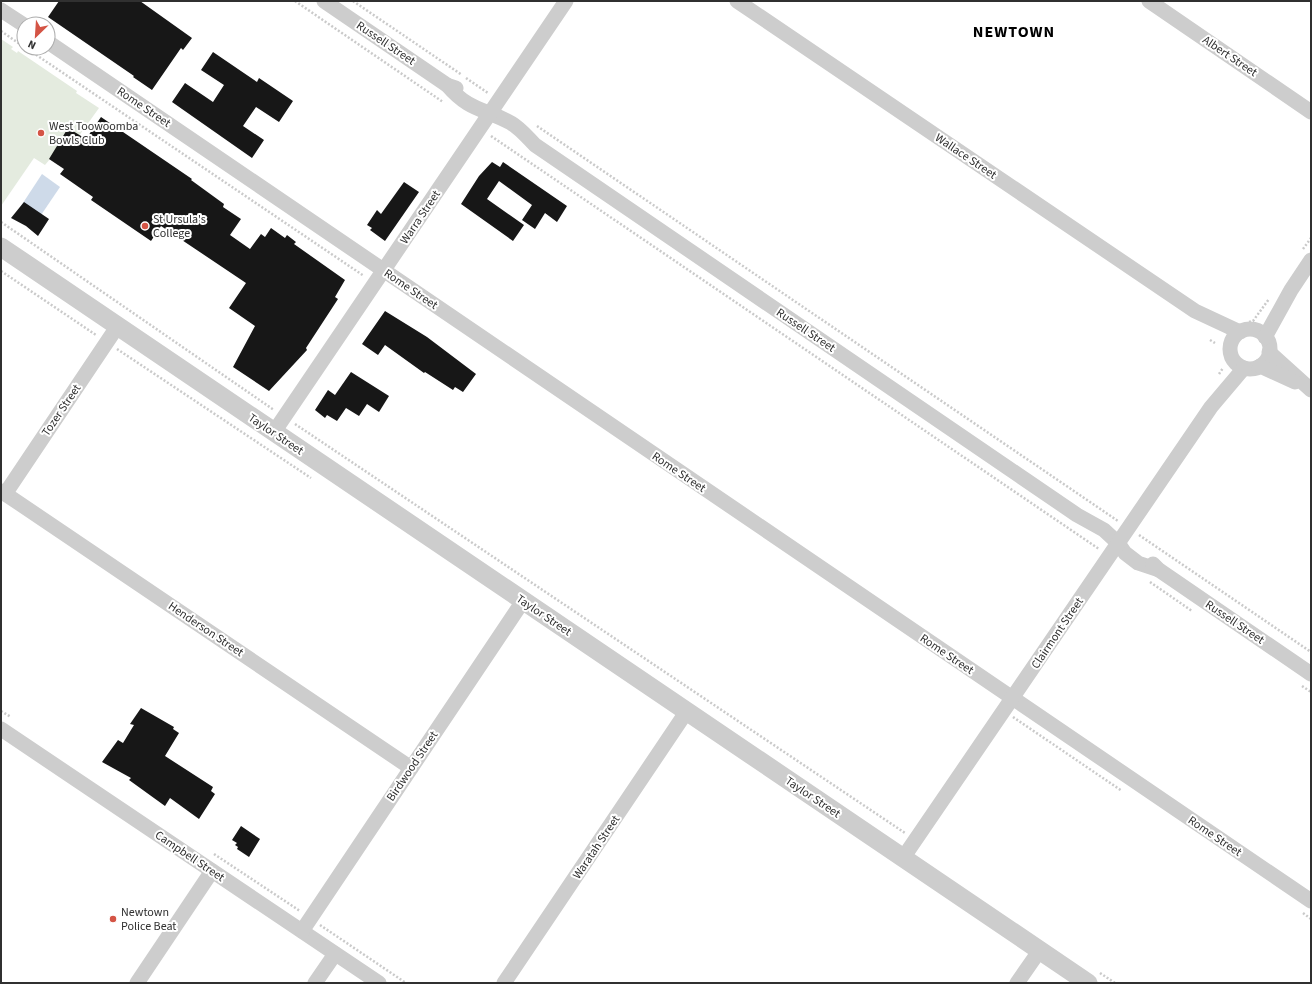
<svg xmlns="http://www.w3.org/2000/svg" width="1312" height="984" font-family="'Source Sans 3',sans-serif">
	<rect width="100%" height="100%" fill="#fff"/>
	<polygon fill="#e4ebdf" points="1,39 13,47 11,49 17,53 18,51 77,91 76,93 99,108 58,165 50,159 45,165 34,158 1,206"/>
	<polygon fill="#cedae9" points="42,174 60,187 37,221 19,209"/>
	<g fill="#171717">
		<polygon points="59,1 140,1 192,38 183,50 181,48 152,90 133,77 134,76 48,17"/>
		<polygon points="213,52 257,82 259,78 293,101 279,122 256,107 243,126 264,140 252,158 172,102 185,83 213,102 224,85 201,70"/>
		<polygon points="101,117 192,179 191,180 224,204 223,207 241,219 230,235 250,249 261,234 265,237 271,228 285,238 287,235 296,242 294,244 345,280 335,297 338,299 306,348 307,350 269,391 233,367 255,326 229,308 246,283 161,226 151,241 91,200 93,197 60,174 64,169 49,159 68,128 86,139"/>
		<polygon points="492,162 500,167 503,162 567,206 557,222 545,213 535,229 522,220 532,205 499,181 487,199 524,225 513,241 461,204 479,176"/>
		<polygon points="404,182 419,192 385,241 370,230 372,228 367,225 377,210 381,214"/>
		<polygon points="24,202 49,219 38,236 26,226 11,218"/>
		<polygon points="385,311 427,337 476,374 463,392 455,387 453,390 425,372 424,373 385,345 378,355 362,344"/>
		<polygon points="351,372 389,396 379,412 367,404 359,416 346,408 337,421 327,415 325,418 315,410 328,390 335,395"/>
		<polygon points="141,708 174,727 173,729 179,733 165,756 213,787 211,791 215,794 199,819 170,798 165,806 129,780 131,778 102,762 118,740 123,743 134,725 130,724"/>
		<polygon points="241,826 260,839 249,857 237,849 238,847 235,845 237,843 232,840"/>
	</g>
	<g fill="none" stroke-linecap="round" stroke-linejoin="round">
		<g stroke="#cacaca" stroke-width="2.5" stroke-dasharray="2 2" stroke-linecap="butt">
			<polyline points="295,1 443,102"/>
			<polyline points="353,1 462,75"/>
			<polyline points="37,20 43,24"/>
			<polyline points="1,31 24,47"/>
			<polyline points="26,48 364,276"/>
			<polyline points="466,78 488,93"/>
			<polyline points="537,126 1118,521"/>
			<polyline points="491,136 1099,549"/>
			<polyline points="1,222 274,410"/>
			<polyline points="1303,249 1311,238"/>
			<polyline points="1,271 96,335"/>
			<polyline points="1249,322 1253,321 1269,299"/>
			<polyline points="1210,340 1215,343"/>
			<polyline points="117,349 311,478"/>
			<polyline points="1219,374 1223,368"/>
			<polyline points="295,424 905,833"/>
			<polyline points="1139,535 1311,652"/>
			<polyline points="1150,582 1192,611"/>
			<polyline points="1302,686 1311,692"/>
			<polyline points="1,711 11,717"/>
			<polyline points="1013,717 1122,791"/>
			<polyline points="214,854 300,911"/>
			<polyline points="1303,913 1311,919"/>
			<polyline points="320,925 406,983"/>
			<polyline points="1100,973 1115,983"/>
		</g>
		<g stroke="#cdcdcd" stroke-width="15">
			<polyline points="324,1 447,85 456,88"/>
			<polyline points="737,1 1195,311 1240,332"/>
			<polyline points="1149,1 1311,112"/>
			<polyline points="1,10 24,25"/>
			<polyline points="48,42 1311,901"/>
			<path d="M 447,85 C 470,112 484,108 511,123 C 521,129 527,137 535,145 L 1077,515 L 1104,530 L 1118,543 L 1125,553 L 1138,563 L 1159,570"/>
			<circle cx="1250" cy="349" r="20"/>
			<polyline points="1265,337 1291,290 1311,260"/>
			<polyline points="1269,352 1311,390"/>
			<polyline points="1260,366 1295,382"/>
			<polyline points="274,432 566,1"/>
			<polyline points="1,491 411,768"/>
			<polyline points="5,494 117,327"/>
			<polyline points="1153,564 1159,570 1311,674"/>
			<polyline points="1,729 379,983"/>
			<polyline points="903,858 1211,407 1244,368"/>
			<polyline points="302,931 523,601"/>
			<polyline points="137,983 212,871"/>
			<polyline points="315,983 335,954"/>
			<polyline points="504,983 687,711"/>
			<polyline points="1017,983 1040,950"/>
		</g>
		<polyline stroke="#cdcdcd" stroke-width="19" points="1,247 1088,983"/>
	</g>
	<g fill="#d45445" stroke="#fff" stroke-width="1.5">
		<circle cx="41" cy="133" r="4"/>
		<circle cx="145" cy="226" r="4"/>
		<circle cx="113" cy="919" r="4"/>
	</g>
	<g text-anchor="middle" stroke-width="4" stroke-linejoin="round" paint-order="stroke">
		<g font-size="12" fill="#303030" stroke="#fff">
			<text transform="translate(386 43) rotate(34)" y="4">Russell Street</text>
			<text transform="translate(1230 56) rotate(34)" y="4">Albert Street</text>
			<text transform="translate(144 107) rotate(34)" y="4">Rome Street</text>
			<text transform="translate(966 156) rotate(34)" y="4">Wallace Street</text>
			<text transform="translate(420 217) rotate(-56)" y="4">Warra Street</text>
			<text transform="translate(411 289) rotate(34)" y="4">Rome Street</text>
			<text transform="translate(806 330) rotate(34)" y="4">Russell Street</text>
			<text transform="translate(61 410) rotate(-56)" y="4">Tozer Street</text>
			<text transform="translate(276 434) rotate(34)" y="4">Taylor Street</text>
			<text transform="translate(679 472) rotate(34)" y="4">Rome Street</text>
			<text transform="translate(544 615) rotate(34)" y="4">Taylor Street</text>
			<text transform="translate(1235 622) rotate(34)" y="4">Russell Street</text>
			<text transform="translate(206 629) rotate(34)" y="4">Henderson Street</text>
			<text transform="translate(1057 633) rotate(-56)" y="4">Clairmont Street</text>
			<text transform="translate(947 654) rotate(34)" y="4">Rome Street</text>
			<text transform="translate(412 766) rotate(-56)" y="4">Birdwood Street</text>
			<text transform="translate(813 797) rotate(34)" y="4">Taylor Street</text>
			<text transform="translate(1215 836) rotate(34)" y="4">Rome Street</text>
			<text transform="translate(596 847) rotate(-56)" y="4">Waratah Street</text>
			<text transform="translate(190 856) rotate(34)" y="4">Campbell Street</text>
		</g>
		<g font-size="12" fill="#303030" stroke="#fff" text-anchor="start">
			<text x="49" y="130">West Toowoomba<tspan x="49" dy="14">Bowls Club</tspan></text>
			<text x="153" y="223">St Ursula's<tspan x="153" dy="14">College</tspan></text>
			<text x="121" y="916">Newtown<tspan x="121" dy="14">Police Beat</tspan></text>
		</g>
		<g font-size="16" font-weight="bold" letter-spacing="1" fill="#000" stroke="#fff">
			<text x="1014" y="37">NEWTOWN</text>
		</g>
	</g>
	<rect width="1312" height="984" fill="none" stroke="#303030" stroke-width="4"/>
	<g transform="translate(36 36) rotate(205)"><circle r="19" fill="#ffffff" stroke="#acacac"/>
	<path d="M0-3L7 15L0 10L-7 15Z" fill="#d45445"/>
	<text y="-6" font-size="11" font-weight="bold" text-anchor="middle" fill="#303030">N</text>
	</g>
</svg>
